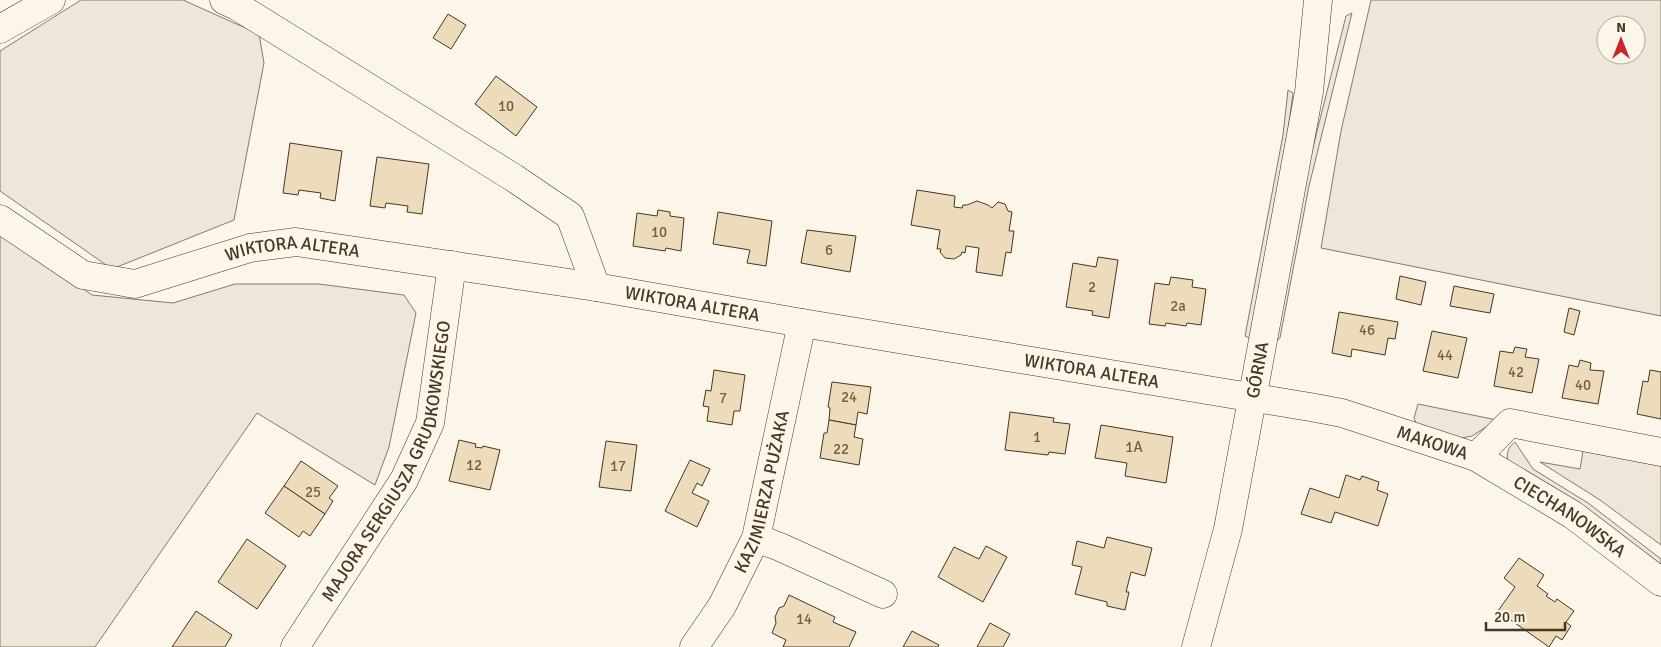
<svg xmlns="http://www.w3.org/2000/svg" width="1661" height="647" font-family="Signika,sans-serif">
	<rect width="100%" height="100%" fill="#fbf6e9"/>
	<g fill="#ede6d9" stroke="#887966" fill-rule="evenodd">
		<polygon points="81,0 183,0 259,34 264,63 234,220 112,269 0,191 0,51"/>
		<path d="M 1371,0 L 1661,0 L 1661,316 L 1321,248 L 1341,131 ZM 1606,25 L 1636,25 L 1636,55 L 1606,55 Z"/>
		<polygon points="1352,13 1309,186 1280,338 1275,342 1308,167 1346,16"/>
		<polygon points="1288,90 1293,93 1288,130 1250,338 1245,336 1283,135"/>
		<polygon points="0,232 92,295 173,303 235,284 319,284 404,295 416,313 389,447 375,485 257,413 95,647 0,647"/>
		<polygon points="1418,404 1497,420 1472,436 1456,439 1416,423 1414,418"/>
		<path d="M 1515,442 L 1533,469 L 1588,503 L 1661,559 L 1661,567 L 1509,463 C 1505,455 1508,447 1515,442 Z"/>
		<polygon points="1583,451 1661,466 1661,545 1600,500 1540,462 1580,469"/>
	</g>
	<g fill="#ecdcbc" stroke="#4a3520">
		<polygon points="448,14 466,25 451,49 433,38"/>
		<polygon points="496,76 537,107 516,136 475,104"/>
		<polygon points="290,143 342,151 335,201 320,198 321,193 299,190 298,195 283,193"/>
		<polygon points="377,157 429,164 422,214 407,212 408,206 386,203 385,208 370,206"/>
		<polygon points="917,190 955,196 954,207 962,208 963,205 967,205 977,201 988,205 992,208 998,202 1005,204 1008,211 1012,212 1009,231 1014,231 1011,253 1006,252 1002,276 976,272 979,248 966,246 965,253 962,252 961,255 954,259 945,258 940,252 941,249 937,249 940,230 911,225"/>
		<polygon points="658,210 670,212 670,216 684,218 681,251 666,248 665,251 633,246 637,213 657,216"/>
		<polygon points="718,212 772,221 766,266 747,263 750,250 713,244"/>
		<polygon points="807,230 856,236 850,272 801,263"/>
		<polygon points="1098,257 1118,260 1109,318 1092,315 1093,311 1066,307 1073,263 1096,267"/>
		<polygon points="1400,276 1426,282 1421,305 1396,299"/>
		<polygon points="1171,277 1193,280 1192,287 1206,289 1201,325 1187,323 1186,326 1166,323 1165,326 1149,324 1155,283 1169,285"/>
		<polygon points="1454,286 1494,294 1490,313 1450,306"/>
		<polygon points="1569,308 1580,311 1574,335 1564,332"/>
		<polygon points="1339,312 1398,322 1395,339 1388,338 1385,355 1352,349 1351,357 1332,353"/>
		<polygon points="1432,331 1467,338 1458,378 1423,371"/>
		<polygon points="1515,347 1527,349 1525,357 1539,359 1532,393 1494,386 1500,351 1513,353"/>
		<polygon points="1580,360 1591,363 1590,370 1604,371 1598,404 1562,398 1569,365 1578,367"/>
		<polygon points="714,370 745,375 740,411 734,411 732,425 707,421 709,407 703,406 706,390 711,391"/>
		<polygon points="1650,370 1661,372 1661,419 1637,414 1643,381 1648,382"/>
		<polygon points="832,382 871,387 867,414 858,412 856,425 829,420 830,408 828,407"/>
		<polygon points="1010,412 1054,418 1053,422 1070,424 1065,454 1049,452 1048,455 1005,450"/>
		<polygon points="829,420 856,425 854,437 863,439 859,465 820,458 824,433 827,433"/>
		<polygon points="1101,425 1173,437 1166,483 1125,476 1127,463 1095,458"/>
		<polygon points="459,440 476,444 475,447 482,448 483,446 500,450 490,490 449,481"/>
		<polygon points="606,441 637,445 631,491 599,487"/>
		<polygon points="690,460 710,469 702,486 697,483 692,493 709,501 697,527 665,511"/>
		<polygon points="301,461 338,486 329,498 333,501 325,514 284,486"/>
		<polygon points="1346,475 1360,480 1362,476 1379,482 1377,490 1388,494 1378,526 1335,512 1331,523 1301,514 1310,488 1339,498"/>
		<polygon points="284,486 325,514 310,536 303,531 299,537 265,513"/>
		<polygon points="1107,537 1152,548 1145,576 1131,572 1126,592 1129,592 1125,610 1107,606 1107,602 1075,594 1082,567 1072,565 1077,541 1104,548"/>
		<polygon points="247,539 286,566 257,609 218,582"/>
		<polygon points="986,546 1007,557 983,602 938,577 954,547 979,559"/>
		<polygon points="1519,558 1544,575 1537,586 1548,594 1546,596 1555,602 1557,599 1574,611 1566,622 1571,626 1562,640 1556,636 1549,647 1498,611 1515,587 1504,578"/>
		<polygon points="789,595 835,617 833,622 856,632 849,647 783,647 786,640 772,633 776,623 775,617 779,608 784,606"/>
		<polygon points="196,611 232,635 225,647 172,647"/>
		<polygon points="990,623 1010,634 1003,647 977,647"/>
		<polygon points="912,631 939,645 938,647 903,647"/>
	</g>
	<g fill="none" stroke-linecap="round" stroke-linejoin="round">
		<defs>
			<g id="minor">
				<polyline points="224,0 237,6 514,178 570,216 596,287"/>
				<polyline points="0,29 51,0"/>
				<path id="s1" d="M 0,219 L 83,275 L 135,284 L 250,248 L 296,242 L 596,287 L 802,323 L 1310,407 L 1342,413 L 1476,457 L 1510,423 L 1661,452"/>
				<path id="s2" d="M 1476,457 L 1573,515 L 1661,582"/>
				<polyline points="756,538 780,547 883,594"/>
				<path id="s3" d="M 295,647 L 404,480 L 430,423 L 452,265"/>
				<path id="s4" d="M 694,647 L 722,606 L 756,538 L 802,323"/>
				<path id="s5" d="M 1196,647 L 1228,529 L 1309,92 L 1318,0"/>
			</g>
		</defs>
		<use href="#minor" stroke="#4a3520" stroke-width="29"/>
		<use href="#minor" stroke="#fbf6e9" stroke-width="28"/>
	</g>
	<g text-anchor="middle" stroke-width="4" stroke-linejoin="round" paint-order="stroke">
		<g font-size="15" fill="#725f47">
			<text x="506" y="111">10</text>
			<text x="659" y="237">10</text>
			<text x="829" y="255">6</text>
			<text x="1092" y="292">2</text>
			<text x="1178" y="311">2a</text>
			<text x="1367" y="335">46</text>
			<text x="1445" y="360">44</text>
			<text x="1516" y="377">42</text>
			<text x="1583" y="390">40</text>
			<text x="849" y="402">24</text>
			<text x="723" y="403">7</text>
			<text x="1037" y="442">1</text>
			<text x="1134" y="452">1A</text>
			<text x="841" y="454">22</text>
			<text x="474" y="470">12</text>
			<text x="618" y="471">17</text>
			<text x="313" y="497">25</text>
			<text x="804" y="624">14</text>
		</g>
		<g font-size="18" fill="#4a3520" stroke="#fbf6e9">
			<text dy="6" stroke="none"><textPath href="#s1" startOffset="316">WIKTORA ALTERA</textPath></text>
			<text dy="6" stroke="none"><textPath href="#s1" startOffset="721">WIKTORA ALTERA</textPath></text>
			<text dy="6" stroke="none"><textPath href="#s1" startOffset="1126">WIKTORA ALTERA</textPath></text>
			<text dy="6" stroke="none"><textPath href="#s5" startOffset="284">GÓRNA</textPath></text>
			<text dy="6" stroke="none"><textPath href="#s1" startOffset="1475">MAKOWA</textPath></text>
			<text dy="6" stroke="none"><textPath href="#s3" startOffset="211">MAJORA SERGIUSZA GRUDKOWSKIEGO</textPath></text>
			<text dy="6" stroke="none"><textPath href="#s4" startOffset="172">KAZIMIERZA PUŻAKA</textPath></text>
			<text dy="6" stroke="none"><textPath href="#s2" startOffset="111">CIECHANOWSKA</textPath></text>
		</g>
	</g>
	<g transform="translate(1621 40)"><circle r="24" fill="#fbf6e9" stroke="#b4a999"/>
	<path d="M0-4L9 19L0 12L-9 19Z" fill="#c62828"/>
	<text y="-8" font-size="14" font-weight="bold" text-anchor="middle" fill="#4a3520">N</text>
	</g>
	<path d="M1486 622v8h79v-8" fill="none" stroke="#4a3520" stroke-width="2.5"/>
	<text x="1494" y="622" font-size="15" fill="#4a3520" stroke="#fbf6e9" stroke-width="4" paint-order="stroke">20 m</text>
</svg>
